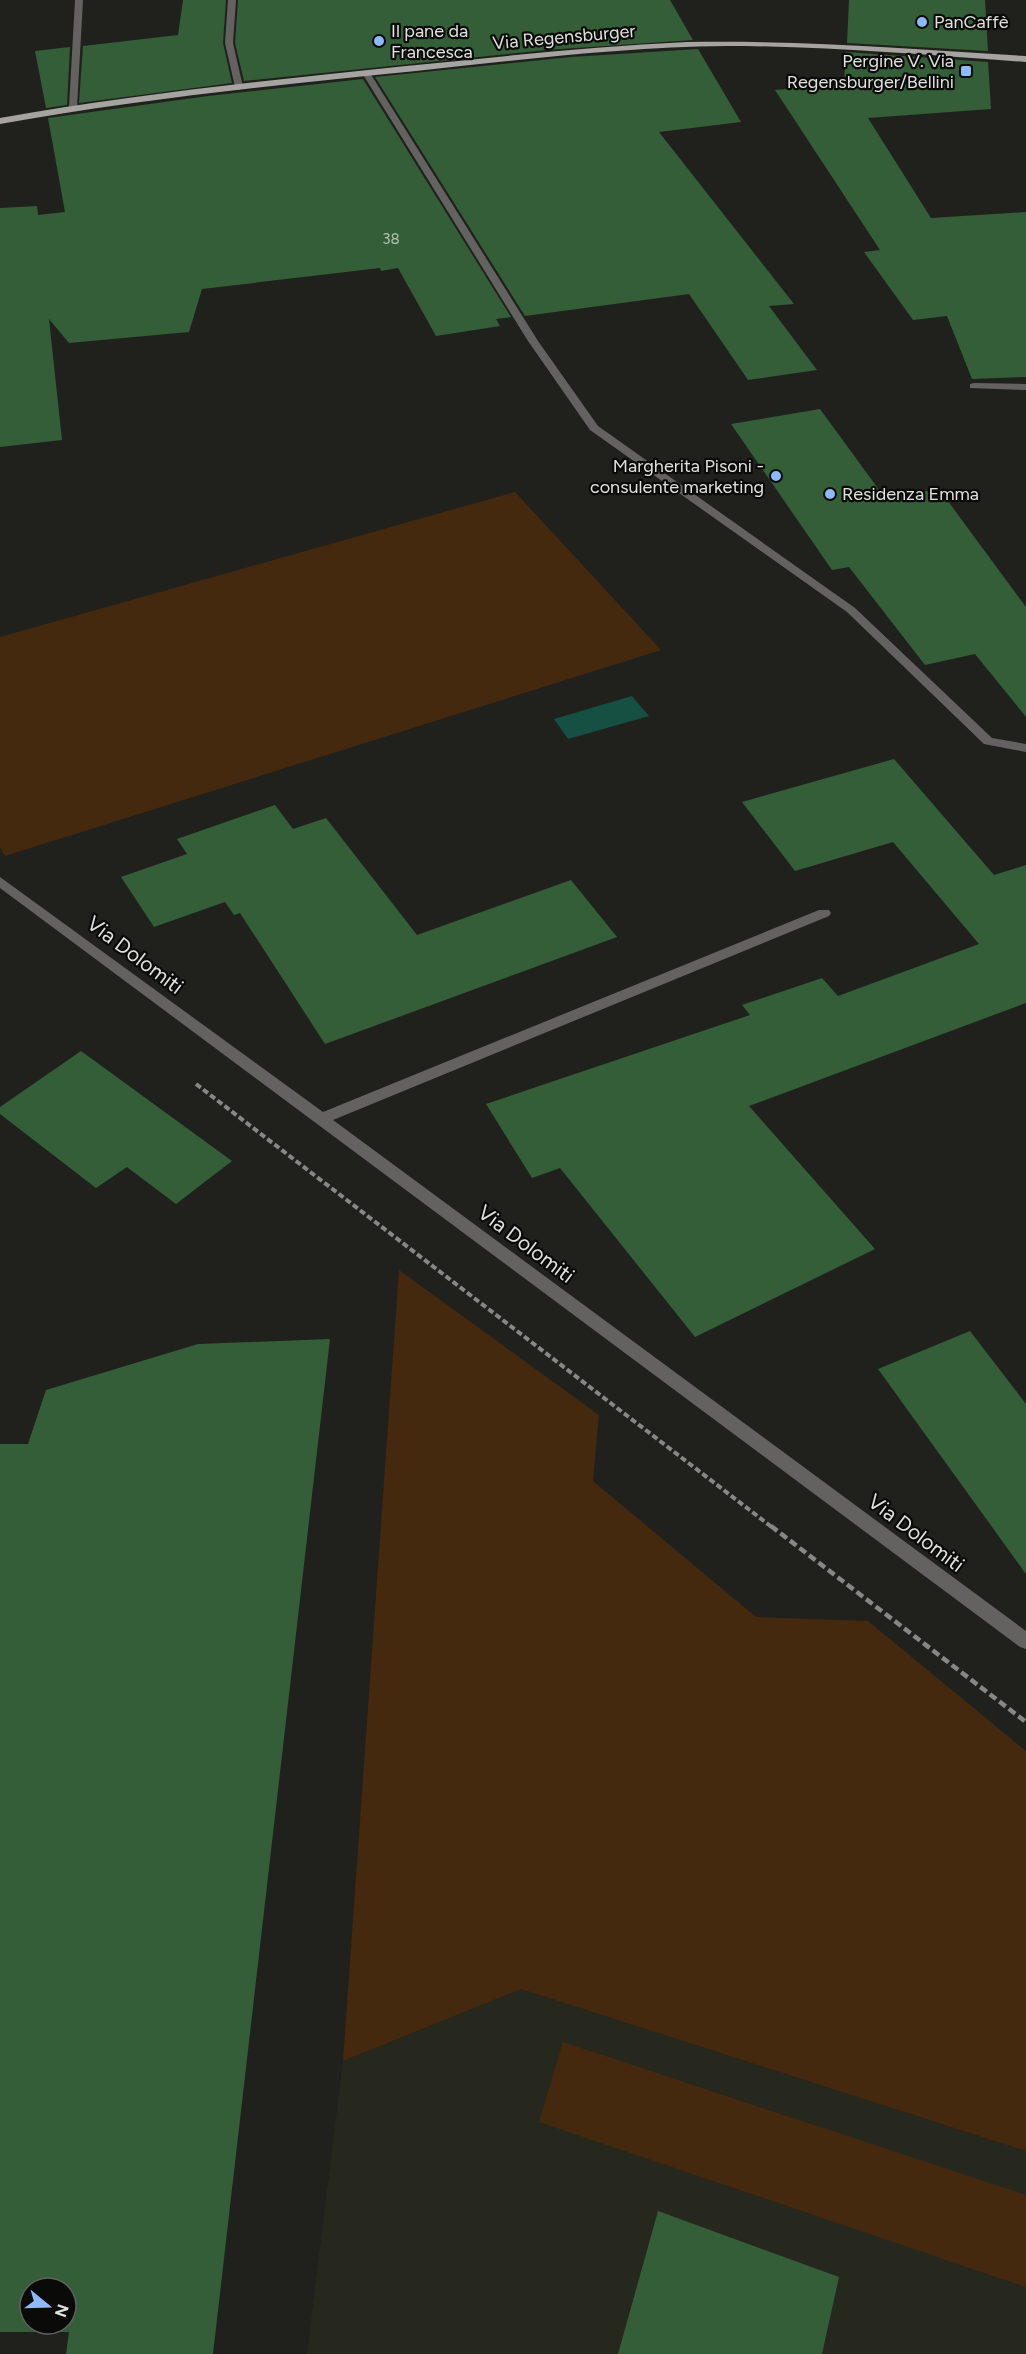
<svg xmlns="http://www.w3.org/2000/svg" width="1026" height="2354" font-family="Figtree,sans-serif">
	<rect width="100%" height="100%" fill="#20211d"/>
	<polygon fill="#26281e" points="521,1989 1026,2151 1026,2354 307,2354 343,2061"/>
	<g fill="#44290f">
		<polygon points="515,492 661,650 5,856 0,847 0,637"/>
		<polygon points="399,1270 599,1415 593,1481 756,1617 868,1621 1026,1751 1026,2151 521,1989 343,2061"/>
		<polygon points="563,2042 1026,2195 1026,2287 539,2122"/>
	</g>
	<polygon fill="#155043" points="632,696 649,716 568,739 554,719"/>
	<g fill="#335e37" fill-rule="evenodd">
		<polygon points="183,0 226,0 223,43 232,83 79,103 83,46 178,35"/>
		<polygon points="238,0 670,0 693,40 546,50 244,81 235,43"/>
		<polygon points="849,0 985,0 988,51 847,43"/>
		<polygon points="70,47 67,105 46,108 35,51"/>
		<polygon points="698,49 741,122 659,132 794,304 769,306 817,370 748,380 689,294 525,316 375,77 571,57"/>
		<polygon points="846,52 988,62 991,109 868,118 931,218 1026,212 1026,377 972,379 947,316 913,320 864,252 880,250 775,90 844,84"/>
		<polygon points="363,79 511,317 496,319 500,326 436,336 398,268 381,271 380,268 202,289 189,332 69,343 49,319 62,440 0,447 0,208 37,206 38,215 65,212 48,118 208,96"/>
		<polygon points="820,409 885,498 939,489 1026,607 1026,717 975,654 925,665 849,567 832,570 731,424"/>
		<polygon points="894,759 994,875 1026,865 1026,1003 749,1106 875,1249 695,1337 560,1168 532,1178 486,1104 750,1015 742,1005 822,978 838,996 979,944 893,842 795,871 742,802"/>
		<polygon points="275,805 293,829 326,818 417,935 571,880 617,937 325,1044 240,913 234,915 225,902 154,927 121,877 187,854 177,839"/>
		<polygon points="81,1051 232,1161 176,1204 127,1167 96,1188 0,1114 0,1107"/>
		<polygon points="970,1331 1026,1404 1026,1574 878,1369"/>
		<path d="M 330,1339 L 213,2354 L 66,2354 L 69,2332 L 0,2332 L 0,1444 L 28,1444 L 46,1390 L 198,1344 ZM 30,2288 L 66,2288 L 66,2324 L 30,2324 Z"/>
		<polygon points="658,2211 839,2277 822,2354 618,2354"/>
	</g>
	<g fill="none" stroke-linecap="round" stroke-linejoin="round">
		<polyline stroke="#878885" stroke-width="4" stroke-dasharray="6 3" stroke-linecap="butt" points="196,1084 773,1528"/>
		<polyline stroke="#878885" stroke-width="4.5" stroke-dasharray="8 4" stroke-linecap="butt" points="771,1526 1026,1722"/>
		<g fill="#636260" fill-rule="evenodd">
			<polygon points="75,0 83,0 77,107 73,110 69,107"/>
			<polygon points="228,0 236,0 233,43 243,87 239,90 235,87 225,43"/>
			<polygon points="363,71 370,73 538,341 598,426 855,608 992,738 1026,744 1026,752 984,744 847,612 590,430 528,341 362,73"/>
			<polygon points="974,383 1026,384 1026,390 970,388 970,384"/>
			<polygon points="0,877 323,1112 819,910 829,910 831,913 829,916 333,1120 1026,1631 1026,1649 1020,1647 0,888"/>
		</g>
		<path fill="#a6a4a0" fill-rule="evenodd" d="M 687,42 C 800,40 913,49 1026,56 L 1026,62 C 926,55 826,46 726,46 C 622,47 519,60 416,71 C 277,85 138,99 0,124 L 0,118 C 135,94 270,80 406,66 C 500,57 593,46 687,42 Z"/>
	</g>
	<g fill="#8eb9fc" stroke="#0a0b09" stroke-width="2">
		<circle cx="922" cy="22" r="6"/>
		<circle cx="379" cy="41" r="6"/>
		<rect x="960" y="65" width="12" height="12" rx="3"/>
		<circle cx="776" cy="476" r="6"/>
		<circle cx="830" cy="494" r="6"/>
	</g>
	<g text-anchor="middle" stroke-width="4.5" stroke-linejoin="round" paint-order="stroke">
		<g font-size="15" fill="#b5c0b4">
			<text x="391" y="244">38</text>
		</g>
		<g font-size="18" fill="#e0e0de" stroke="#0a0b09" text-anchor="start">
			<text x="934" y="28">PanCaffè</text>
			<text x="391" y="37">Il pane da<tspan x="391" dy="21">Francesca</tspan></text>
			<text x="954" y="67" text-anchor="end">Pergine V. Via<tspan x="954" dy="21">Regensburger/Bellini</tspan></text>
			<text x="764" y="472" text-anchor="end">Margherita Pisoni -<tspan x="764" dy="21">consulente marketing</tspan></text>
			<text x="842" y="500">Residenza Emma</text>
		</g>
		<g font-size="18" fill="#e0e0de" stroke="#0a0b09">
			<text transform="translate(564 37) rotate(-5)" y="6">Via Regensburger</text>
		</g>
		<g font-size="21" fill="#e0e0de" stroke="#0a0b09">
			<text transform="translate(135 955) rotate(37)" y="7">Via Dolomiti</text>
			<text transform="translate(526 1244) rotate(37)" y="7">Via Dolomiti</text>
			<text transform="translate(916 1533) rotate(37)" y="7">Via Dolomiti</text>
		</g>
	</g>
	<g transform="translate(48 2306) rotate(109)"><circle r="28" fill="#0a0b09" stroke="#60605e" stroke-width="1.5"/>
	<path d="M0-4.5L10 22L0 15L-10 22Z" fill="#8eb9fc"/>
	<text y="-9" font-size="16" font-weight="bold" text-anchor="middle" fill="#e0e0de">N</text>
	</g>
</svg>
